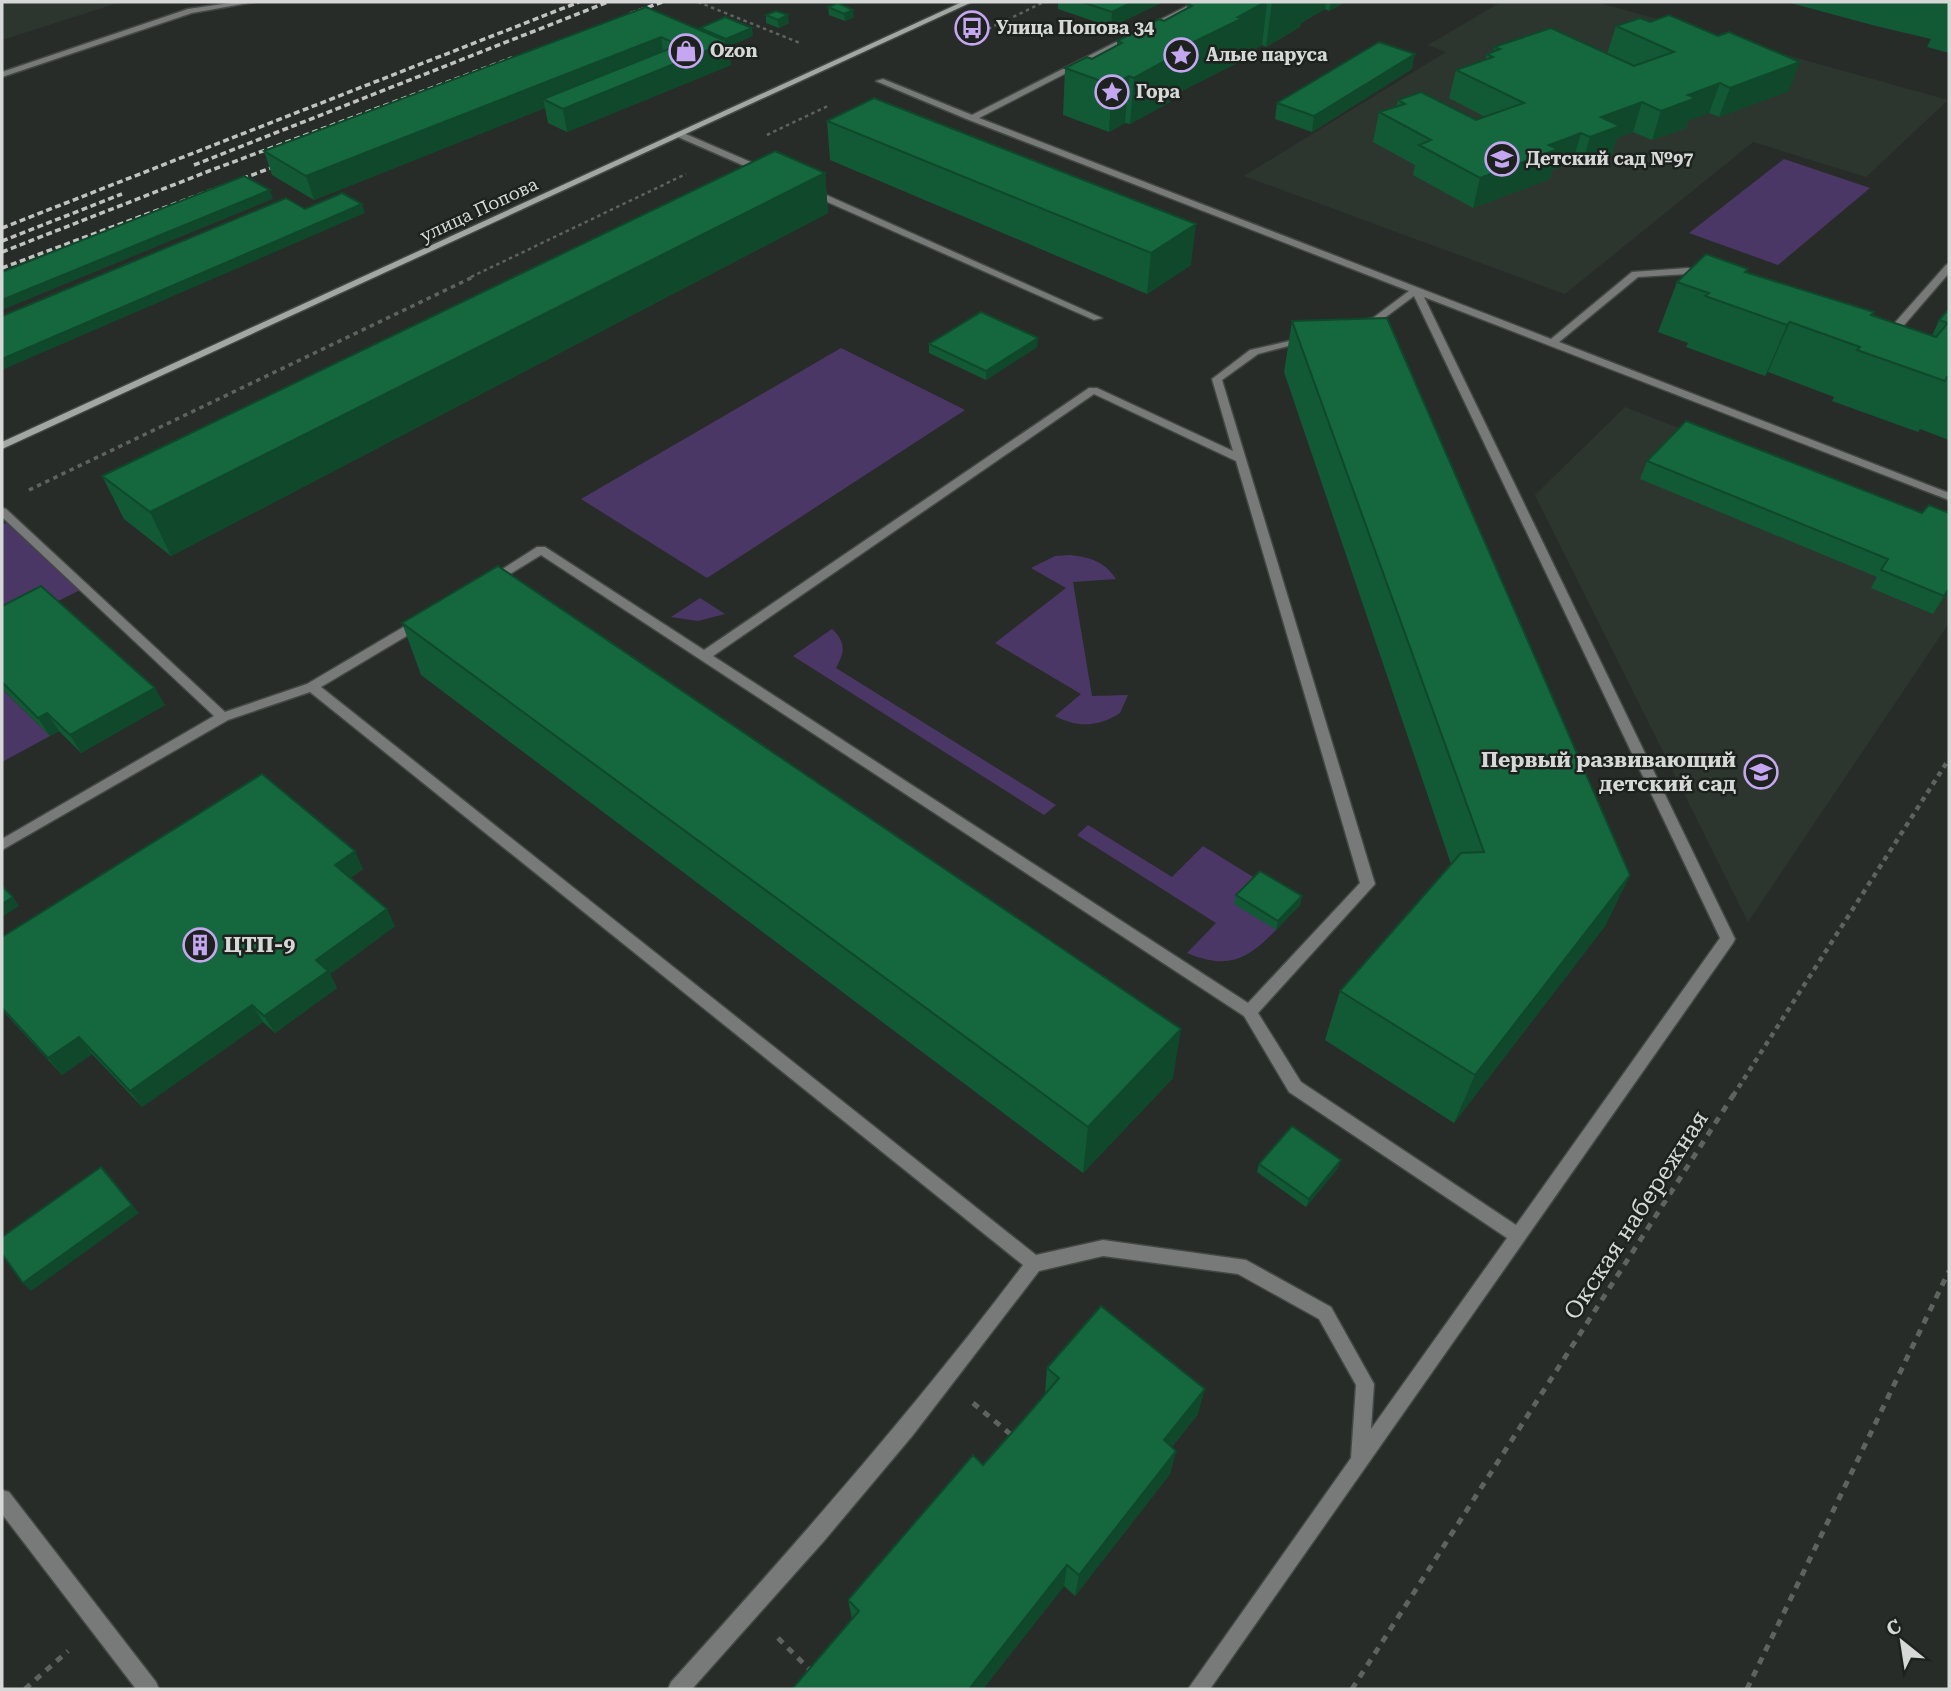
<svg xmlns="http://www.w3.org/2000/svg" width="1951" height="1691" font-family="'Roboto Serif',serif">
	<rect width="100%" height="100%" fill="#272c29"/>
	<g fill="#2c362f">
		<polygon points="2,2 121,2 2,40"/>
		<polygon points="1501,2 1596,2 1948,100 1866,177 1753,142 1565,294 1244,176 1446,52 1428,45"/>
		<polygon points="1625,407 1949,534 1949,623 1748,922 1535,495"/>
	</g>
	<g fill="#4b3765">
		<polygon points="1784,159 1870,188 1778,265 1689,233"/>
		<polygon points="841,348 965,410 707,578 581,499"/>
		<polygon points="7,523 80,590 2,629 2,524"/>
		<path d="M 1070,555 C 1090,557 1105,562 1116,579 L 1073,582 L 1092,696 L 1128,695 L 1120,713 C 1098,727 1078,728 1055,716 L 1081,694 L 995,643 L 1066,588 L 1031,568 L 1055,556 Z"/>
		<polygon points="700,598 725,614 698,621 671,617"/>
		<path d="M 832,629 C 846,642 845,652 836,668 L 1056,805 L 1044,815 L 793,656 Z"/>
		<polygon points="2,689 50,736 2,762"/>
		<path d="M 1088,825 L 1172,877 L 1203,846 L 1258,880 L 1276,930 C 1247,960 1228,970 1187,953 L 1216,923 L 1077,835 Z"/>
	</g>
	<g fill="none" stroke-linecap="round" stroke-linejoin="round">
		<defs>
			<g id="lane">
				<polygon points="237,2 254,2 192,13 2,77 2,72 188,9"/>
				<path d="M 1195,2 L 1204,2 L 979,118 L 1551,339 L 1632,272 L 1688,268 L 1706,274 L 1708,276 L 1703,279 L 1687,274 L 1638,277 L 1559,342 L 1949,493 L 1949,500 L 1424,297 L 1735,939 L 1733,943 L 1210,1689 L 1188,1689 L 1351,1458 L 1356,1385 L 1319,1319 L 1238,1274 L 1103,1256 L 1039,1271 L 913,1435 L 824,1541 L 692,1689 L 668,1689 L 671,1682 C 793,1547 913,1411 1023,1265 L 310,692 L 228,720 L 2,850 L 2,839 L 214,716 L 2,517 L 2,508 L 6,509 L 225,712 L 307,684 L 417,619 L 425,619 L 427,622 L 425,625 L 321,687 L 1036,1255 L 1103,1240 L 1246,1260 L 1331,1307 L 1374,1384 L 1371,1429 L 1507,1238 L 1289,1092 L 1244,1016 L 541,555 L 494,584 L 490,585 L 484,581 L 537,547 L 545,547 L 704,650 L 1089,388 L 1097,388 L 1233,451 L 1212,379 L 1250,350 L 1311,336 L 1311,340 L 1258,354 L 1222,380 L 1375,884 L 1258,1013 L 1301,1082 L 1516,1225 L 1720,938 L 1414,296 L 1379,322 L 1360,325 L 1360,321 L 1373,318 L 1409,291 L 969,120 L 876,81 L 883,79 L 972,115 ZM 1094,394 L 1236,461 L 1360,883 L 1248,1003 L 713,656 Z"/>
				<polygon points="681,132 769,170 770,172 763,174 678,137 677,135"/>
				<polygon points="807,189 813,189 1102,318 1094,320 807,193"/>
				<polygon points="1949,264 1949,273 1892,339 1884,339 1884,335 1946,265"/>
				<polygon points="2,1490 9,1492 156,1682 159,1689 136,1689 2,1514"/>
			</g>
			<polygon id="secondary" points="962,2 972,2 2,449 2,442"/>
		</defs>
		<use href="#lane" stroke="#434845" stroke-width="3"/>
		<use href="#secondary" stroke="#434845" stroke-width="3"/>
		<g stroke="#5f6360" stroke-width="2.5" stroke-dasharray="3.5 3.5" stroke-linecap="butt">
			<polyline points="698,2 800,43"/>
			<polyline points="988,29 1044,2"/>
			<polyline points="767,135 828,106"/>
			<polyline points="471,277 686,174"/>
		</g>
		<polyline stroke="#5f6360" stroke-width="3.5" stroke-dasharray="4.5 4.5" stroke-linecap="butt" points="29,490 475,276"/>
		<polyline stroke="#5f6360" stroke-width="4.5" stroke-dasharray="5 5" stroke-linecap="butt" points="1733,1096 1949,759"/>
		<g stroke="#5f6360" stroke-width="5" stroke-dasharray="7 7" stroke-linecap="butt">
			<polyline points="973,1403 1015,1438"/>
			<polyline points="778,1638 814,1674"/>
			<polyline points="25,1689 68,1651"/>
			<polyline points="1352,1689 1734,1094"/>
			<polyline points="1747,1689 1949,1271"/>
		</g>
		<use href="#lane" fill="#777a78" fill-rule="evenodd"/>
		<use href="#secondary" fill="#a3a7a4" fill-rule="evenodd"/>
		<g stroke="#bfc2c0" stroke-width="3.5" stroke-dasharray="6 3.5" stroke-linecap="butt">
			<polyline points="630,14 662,2"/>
			<polyline points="194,165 608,2"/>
			<polyline points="2,228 579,2"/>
			<polyline points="2,241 122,194"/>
			<polyline points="2,252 209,171 512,58"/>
			<polyline points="2,268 287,162"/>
		</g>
	</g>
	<g fill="#125935">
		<polygon points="1058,2 1163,2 1111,27 1058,9"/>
		<polygon points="1192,2 1345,2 1329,11 1325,9 1301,23 1300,27 1266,47 1262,45 1238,59 1237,63 1170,97 1170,102 1130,124 1125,123 1109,132 1063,115 1065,68 1092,59 1117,45 1117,41 1164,21 1187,9 1187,4"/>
		<polygon points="1787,2 1949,2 1949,53 1927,47 1931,39 1876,26"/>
		<polygon points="646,7 700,30 700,28 753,36 728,46 731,65 567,132 548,123 545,108 314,200 272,175 264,151"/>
		<polygon points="828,7 854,17 845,21 829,15"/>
		<polygon points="766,15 789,23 779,28 766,23"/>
		<polygon points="1616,26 1789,91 1719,117 1709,113 1689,120 1686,128 1652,140 1633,132 1617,138 1611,156 1581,167 1572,163 1552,170 1550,179 1473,208 1413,175 1415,165 1373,142 1379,112 1396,107 1398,100 1476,120 1485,117 1449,98 1456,70 1485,60 1487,54 1493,52 1494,47 1607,54"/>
		<polygon points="1412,69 1312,132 1275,119 1277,103"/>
		<polygon points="827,121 1191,265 1147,294 830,160"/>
		<polygon points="825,173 828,213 171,556 124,519 102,476"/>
		<polygon points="1746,272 1874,312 1872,315 1932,336 1939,320 1949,309 1949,440 1920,429 1918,432 1832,401 1834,397 1768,372 1765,376 1686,347 1688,343 1658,332 1677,282"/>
		<polygon points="1292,321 1630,875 1605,926 1454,1123 1325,1040 1340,991 1451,864 1284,372"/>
		<polygon points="929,344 1037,347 986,380 929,353"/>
		<polygon points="1647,461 1922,513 1949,513 1949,591 1933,614 1871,588 1877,577 1640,479"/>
		<polygon points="2,606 165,705 81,753 59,731 50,736 2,689"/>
		<polygon points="402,623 1173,1078 1083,1173 421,675"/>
		<polygon points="363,869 350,878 395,926 330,974 337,988 275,1033 263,1022 142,1107 92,1054 62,1075 2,1010 2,937"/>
		<polygon points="1236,895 1302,896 1300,905 1276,930 1234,904"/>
		<polygon points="1259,1164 1338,1168 1306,1207 1257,1172"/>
		<polygon points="1047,1368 1198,1414 1172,1447 1176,1451 1170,1474 1075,1596 1064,1586 983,1689 792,1689 852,1619 848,1600 983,1465 1045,1394"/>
	</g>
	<g fill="#0f482b">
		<polygon points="1133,2 1163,2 1111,27 1112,12"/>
		<polygon points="1265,2 1267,2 1262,45 1238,59 1237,63 1170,97 1170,102 1130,124 1134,78 1169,54"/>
		<polygon points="1272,2 1326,2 1325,9 1301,23 1300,27 1266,47"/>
		<polygon points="1331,2 1345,2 1329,11"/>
		<polygon points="853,10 854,17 845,21 844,14"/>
		<polygon points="788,15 789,23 779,28 778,20"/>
		<polygon points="752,28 753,36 728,46 731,65 567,132 563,109 727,43 726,39"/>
		<polygon points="661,37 664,60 543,99 545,108 314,200 306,176"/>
		<polygon points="1415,54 1412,69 1312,132 1314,116"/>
		<polygon points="1800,62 1789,91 1719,117 1730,88"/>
		<polygon points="1129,76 1125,123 1109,132 1112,85"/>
		<polygon points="1720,83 1709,113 1689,120 1686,128 1652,140 1661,111 1688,95"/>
		<polygon points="1642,102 1633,132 1617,138 1611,156 1581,167 1590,137 1601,117"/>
		<polygon points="1581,133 1572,163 1552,170 1550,179 1473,208 1480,178 1549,145"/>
		<polygon points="825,173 828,213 171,556 150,512"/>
		<polygon points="270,190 273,199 2,310 2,300"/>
		<polygon points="362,204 365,213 2,370 2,359"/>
		<polygon points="1196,224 1191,265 1147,294 1151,253"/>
		<polygon points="1790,322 1768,372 1765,376 1787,325"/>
		<polygon points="1038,338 1037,347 986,380 986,371"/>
		<polygon points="1949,588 1949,591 1933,614 1944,596"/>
		<polygon points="155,688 165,705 81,753 70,735"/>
		<polygon points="47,713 59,731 50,736 38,718"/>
		<polygon points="355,851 363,869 343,882 335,865"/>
		<polygon points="1630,875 1605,926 1454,1123 1475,1075"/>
		<polygon points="1302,896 1300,905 1276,930 1278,921"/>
		<polygon points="13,897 19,906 2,917 2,904"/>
		<polygon points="387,909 395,926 330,974 337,988 275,1033 264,1016 316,960"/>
		<polygon points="252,1005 263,1022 142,1107 130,1091"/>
		<polygon points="1181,1029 1173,1078 1083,1173 1088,1127"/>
		<polygon points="79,1037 92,1054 62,1075 48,1058"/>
		<polygon points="1341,1160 1338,1168 1306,1207 1309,1199"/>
		<polygon points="101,1167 139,1213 31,1291 23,1283"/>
		<polygon points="1205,1389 1198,1414 1158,1464 1164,1440"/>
		<polygon points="1176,1451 1170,1474 1075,1596 1079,1575"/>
		<polygon points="1067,1565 1064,1586 983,1689 970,1689 970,1688"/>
	</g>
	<g fill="#15673e" stroke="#0f482b" stroke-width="2">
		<polygon points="1082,2 1133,2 1112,12"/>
		<polygon points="1192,2 1265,2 1238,17 1243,18 1169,54 1174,56 1134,78 1129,76 1112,85 1065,68 1087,57 1092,59 1122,43 1117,41 1159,19 1164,21 1192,6 1187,4"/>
		<polygon points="838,3 853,10 844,14 828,7"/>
		<polygon points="646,7 728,42 563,109 543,99 679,45 661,37 306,176 264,151"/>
		<polygon points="776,11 788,15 778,20 766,15"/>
		<polygon points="1669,15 1718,36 1729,32 1800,62 1730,88 1720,83 1688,95 1696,98 1661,111 1642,102 1601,117 1620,126 1590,137 1581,133 1549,145 1558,149 1480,178 1419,145 1431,140 1379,112 1405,104 1398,100 1421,92 1476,120 1524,103 1456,70 1493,57 1487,54 1500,49 1494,47 1551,28 1634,66 1674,52 1616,26 1640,18 1650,22"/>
		<polygon points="725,17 752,28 726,39 700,28"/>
		<polygon points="1379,42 1415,54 1314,116 1277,103"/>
		<polygon points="874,98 1196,224 1151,253 827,121"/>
		<polygon points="775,151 825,173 150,512 102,476"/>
		<polygon points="244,176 270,190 2,300 2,272"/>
		<polygon points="342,193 362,204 2,359 2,316 286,198 305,209"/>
		<polygon points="1706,254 1748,269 1745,272 1874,312 1871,315 1936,337 1948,323 1939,320 1949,309 1949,378 1947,377 1945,381 1857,350 1860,347 1790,322 1787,325 1705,296 1709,293 1677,282"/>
		<polygon points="981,312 1038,338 986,371 929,344"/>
		<polygon points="1387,318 1630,875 1475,1075 1340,991 1461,853 1484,852 1292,321"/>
		<polygon points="1686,421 1922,513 1929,505 1949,513 1949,588 1944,596 1881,570 1888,559 1647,461"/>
		<polygon points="498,566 1181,1029 1088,1127 402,623"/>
		<polygon points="41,586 155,688 70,735 47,713 38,718 2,682 2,606"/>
		<polygon points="262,774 355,851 335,865 387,909 316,960 328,971 264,1016 252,1005 130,1091 79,1037 48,1058 2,1008 2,937"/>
		<polygon points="1260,871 1302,896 1278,921 1236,895"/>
		<polygon points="2,886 13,897 2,904"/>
		<polygon points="1292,1126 1341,1160 1309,1199 1259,1164"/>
		<polygon points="101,1167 132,1205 23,1283 2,1254 2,1237"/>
		<polygon points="1101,1306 1205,1389 1164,1440 1176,1451 1079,1575 1067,1565 970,1688 971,1689 792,1689 859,1611 848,1600 973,1455 983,1465 1023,1420 1059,1378 1047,1368"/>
	</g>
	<defs>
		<symbol id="bus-ring" viewBox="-11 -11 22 22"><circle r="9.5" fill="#1d221f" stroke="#c5a7f1" stroke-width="1.5"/><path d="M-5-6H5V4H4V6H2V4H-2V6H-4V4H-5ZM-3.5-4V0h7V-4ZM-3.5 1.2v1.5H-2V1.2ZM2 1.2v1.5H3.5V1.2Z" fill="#c5a7f1"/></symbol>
		<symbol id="shop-ring" viewBox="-11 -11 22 22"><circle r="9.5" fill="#1d221f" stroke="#c5a7f1" stroke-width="1.5"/><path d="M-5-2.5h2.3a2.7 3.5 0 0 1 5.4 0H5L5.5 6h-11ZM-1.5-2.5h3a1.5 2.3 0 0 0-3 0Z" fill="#c5a7f1"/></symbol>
		<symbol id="sight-ring" viewBox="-11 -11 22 22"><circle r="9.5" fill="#1d221f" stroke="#c5a7f1" stroke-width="1.5"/><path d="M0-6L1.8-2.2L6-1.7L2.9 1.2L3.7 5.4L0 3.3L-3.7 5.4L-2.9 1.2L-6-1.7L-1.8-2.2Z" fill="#c5a7f1"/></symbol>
		<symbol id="school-ring" viewBox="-11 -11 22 22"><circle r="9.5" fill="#1d221f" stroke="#c5a7f1" stroke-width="1.5"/><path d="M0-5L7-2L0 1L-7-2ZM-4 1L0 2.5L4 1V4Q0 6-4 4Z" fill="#c5a7f1"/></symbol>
		<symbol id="building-ring" viewBox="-11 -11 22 22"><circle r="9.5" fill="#1d221f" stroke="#c5a7f1" stroke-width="1.5"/><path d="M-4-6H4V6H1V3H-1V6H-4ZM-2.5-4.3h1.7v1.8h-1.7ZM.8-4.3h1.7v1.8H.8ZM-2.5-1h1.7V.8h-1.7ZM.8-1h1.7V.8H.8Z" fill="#c5a7f1"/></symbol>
	</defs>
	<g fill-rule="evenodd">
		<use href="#bus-ring" x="953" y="9" width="38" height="38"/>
		<use href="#shop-ring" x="667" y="32" width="38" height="38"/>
		<use href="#sight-ring" x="1162" y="36" width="38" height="38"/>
		<use href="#sight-ring" x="1093" y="73" width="38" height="38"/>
		<use href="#school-ring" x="1483" y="140" width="38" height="38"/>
		<use href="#school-ring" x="1742" y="753" width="38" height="38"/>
		<use href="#building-ring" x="181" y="926" width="38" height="38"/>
	</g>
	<g text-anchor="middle" stroke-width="5" stroke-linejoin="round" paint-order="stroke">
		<g font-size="18" font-weight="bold" fill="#d5d8d6" stroke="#1d221f" text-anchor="start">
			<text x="996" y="34">Улица Попова 34</text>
			<text x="710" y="57">Ozon</text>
			<text x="1206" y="61">Алые паруса</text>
			<text x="1136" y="98">Гора</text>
			<text x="1526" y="165">Детский сад №97</text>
		</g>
		<g font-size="18" fill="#d5d8d6" stroke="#1d221f">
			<text transform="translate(479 210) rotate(-25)" y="6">улица Попова</text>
		</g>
		<g font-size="21" font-weight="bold" fill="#d5d8d6" stroke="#1d221f" text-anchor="end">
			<text x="1736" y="767">Первый развивающий<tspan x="1736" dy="24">детский сад</tspan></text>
			<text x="224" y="952" text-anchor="start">ЦТП-9</text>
		</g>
		<g font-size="24" fill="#d5d8d6" stroke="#1d221f">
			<text transform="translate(1636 1215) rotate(-57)" y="8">Окская набережная</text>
		</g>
	</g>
	<rect width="1951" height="1691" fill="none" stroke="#d5d8d6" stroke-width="7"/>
	<g transform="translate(1902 1642) rotate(330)" stroke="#1d221f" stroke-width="5" paint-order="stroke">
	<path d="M0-5L12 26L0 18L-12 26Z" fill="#d5d8d6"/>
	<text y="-10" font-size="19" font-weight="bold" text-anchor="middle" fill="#d5d8d6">С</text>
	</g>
</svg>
